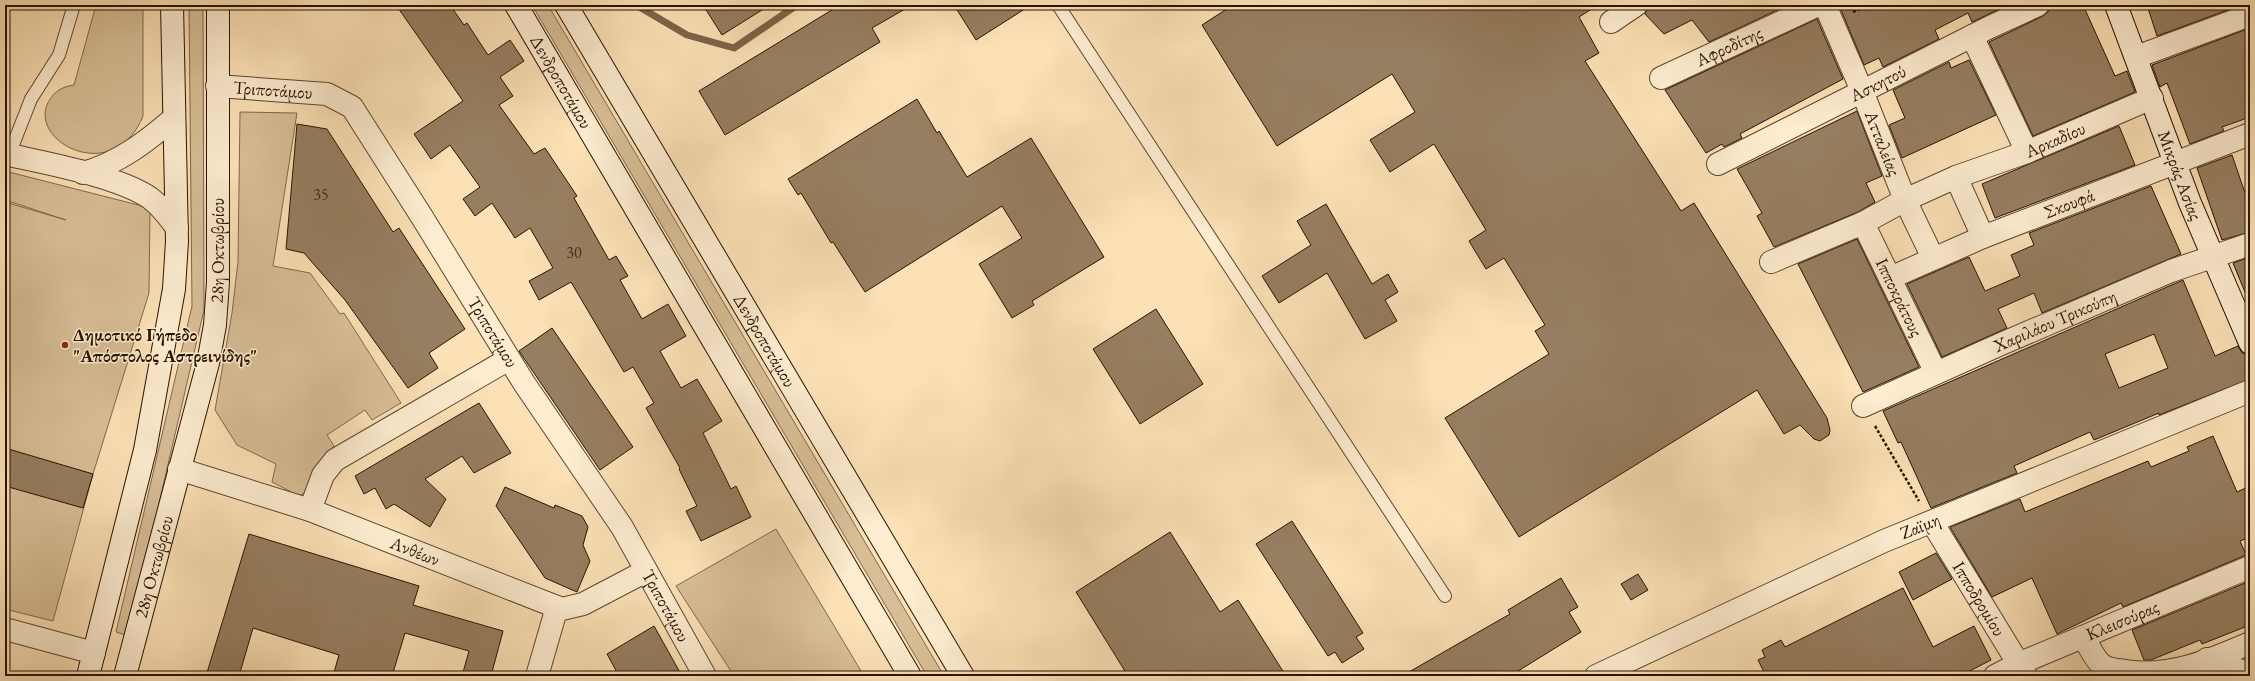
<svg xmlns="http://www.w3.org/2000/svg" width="2255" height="681" font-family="'EB Garamond',serif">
	<rect width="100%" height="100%" fill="#fce1b6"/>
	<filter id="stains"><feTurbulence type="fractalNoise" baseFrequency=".005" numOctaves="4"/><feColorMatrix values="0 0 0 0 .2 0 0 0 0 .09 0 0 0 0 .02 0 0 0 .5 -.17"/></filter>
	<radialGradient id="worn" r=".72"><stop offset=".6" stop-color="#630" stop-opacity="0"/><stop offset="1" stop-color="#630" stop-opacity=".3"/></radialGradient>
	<g fill="#d8be97" stroke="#80684c">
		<path d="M 96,5 L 143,5 L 143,116 C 113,190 21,138 51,98 C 56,90 65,86 74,85 Z"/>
		<polygon points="189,5 203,5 204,310 128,636 116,632 192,306"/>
		<polygon points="532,5 548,5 944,676 927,676"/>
		<polygon points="240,112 297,113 273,266 310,273 340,314 344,313 401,403 372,420 365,410 327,435 334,446 323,461 309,491 299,496 272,482 276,464 237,445 215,410 232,313 238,262"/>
		<polygon points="5,171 150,208 149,293 93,474 53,621 5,609 5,202 66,220 5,200"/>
		<polygon points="776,529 864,676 734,676 676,586"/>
	</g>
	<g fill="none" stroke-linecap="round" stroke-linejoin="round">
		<polyline stroke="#7c6549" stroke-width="7" points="636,5 687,35 734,48 797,5"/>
	</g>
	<g fill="#967e60" stroke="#271302" fill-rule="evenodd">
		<polygon points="396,5 450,5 464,25 467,23 488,55 510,40 524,61 500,77 513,96 499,105 534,154 545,148 577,196 574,198 609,260 616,256 628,276 620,280 642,319 668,304 686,336 660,351 681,388 697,379 722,421 703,433 731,489 736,486 751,517 701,541 686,511 697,506 679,469 680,468 646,408 654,403 633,367 624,372 571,282 539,300 529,281 553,268 530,228 515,238 492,203 475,216 463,199 480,187 450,145 431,159 414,134 463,101"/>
		<polygon points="703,5 770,5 722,35"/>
		<polygon points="840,5 912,5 872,28 880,42 725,135 699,91"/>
		<polygon points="954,5 1031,5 976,40"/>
		<polygon points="1233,5 1598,5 1579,17 1599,53 1585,61 1681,211 1694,203 1827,418 1830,430 1829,435 1820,441 1814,439 1800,425 1784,434 1757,390 1519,537 1445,418 1549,354 1535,331 1545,325 1504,258 1486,269 1469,241 1486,230 1434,144 1390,172 1370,140 1415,112 1392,74 1277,146 1202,25"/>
		<polygon points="1648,5 1788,5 1709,42 1692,20 1664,34 1645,14"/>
		<polygon points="1839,5 2008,5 1972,22 1968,13 1935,30 1939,39 1883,67 1879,58 1864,65"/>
		<polygon points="2050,5 2083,5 2115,76 2127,71 2135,92 2033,136 1989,42 2043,16 2048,12"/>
		<polygon points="2147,5 2241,5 2157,36"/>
		<polygon points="1817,19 1843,79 1740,134 1742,138 1724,147 1722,144 1706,153 1665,90"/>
		<polygon points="2250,28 2250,117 2222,127 2224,131 2190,144 2167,83 2160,87 2152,65"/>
		<polygon points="1969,60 1996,115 1902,158 1889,125 1905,118 1893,90 1949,62 1951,68"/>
		<polygon points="917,99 937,133 939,131 967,177 1031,138 1104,257 1032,301 1034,305 1012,318 979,264 1022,238 1002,206 865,292 833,242 831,243 801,193 798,195 788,179"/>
		<polygon points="1857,111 1882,176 1866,183 1875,202 1858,212 1774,247 1757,216 1762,213 1737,169"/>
		<polygon points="297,124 327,129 393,232 399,228 465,329 429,353 438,368 408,388 345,300 304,253 286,249"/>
		<polygon points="2119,126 2135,165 1995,218 1982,184"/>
		<polygon points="2232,155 2245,193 2250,191 2250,232 2222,240 2197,168"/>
		<polygon points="2151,186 2181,254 2042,313 2034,293 1998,309 2007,328 1942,357 1907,284 1969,257 1985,291 2020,276 2011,255 2034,245 2029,233"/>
		<polygon points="1326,204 1372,284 1388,274 1398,292 1385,300 1397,321 1365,339 1327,273 1279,303 1262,276 1311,245 1297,221"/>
		<polygon points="1857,239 1919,367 1863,392 1798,264"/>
		<polygon points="2250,257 2250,302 2249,302 2233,263"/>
		<path d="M 2183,280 L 2215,356 L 2238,346 L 2242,353 L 2250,355 L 2250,379 L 2159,415 L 2159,413 L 2094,440 L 2090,432 L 2014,466 L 2017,473 L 1931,508 L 1901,442 L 1898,443 L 1883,411 ZM 2154,334 L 2168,368 L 2119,388 L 2105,354 Z"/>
		<polygon points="1156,309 1203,384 1140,424 1093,349"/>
		<polygon points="552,328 633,447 600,470 519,351"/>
		<polygon points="479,403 511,453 474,473 462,456 425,479 446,499 430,527 394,504 386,509 375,488 364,494 355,476"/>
		<polygon points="2213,436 2237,492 2250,486 2250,537 2240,541 2246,555 2123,607 2121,603 2057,634 2032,578 1992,597 1950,527 2020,499 2025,512 2148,461 2151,467 2189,451 2187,447"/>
		<polygon points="5,448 93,474 83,508 5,486"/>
		<polygon points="505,487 554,508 555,505 582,516 588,527 583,545 590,561 577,592 545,578 496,506"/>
		<polygon points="1292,521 1363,633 1356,637 1364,649 1342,663 1335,652 1328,656 1256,544"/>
		<polygon points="1170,532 1220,612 1238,600 1286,676 1128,676 1076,592"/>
		<polygon points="249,534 419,586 413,605 503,631 491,676 462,676 469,651 405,633 392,676 333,676 339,655 253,628 239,676 206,676"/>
		<polygon points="1936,553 1952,579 1913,600 1899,572"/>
		<polygon points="1638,574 1648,590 1631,600 1621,584"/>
		<polygon points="1561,578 1578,607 1569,612 1581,632 1510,676 1402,676 1510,614 1508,610"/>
		<polygon points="2250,581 2250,625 2202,644 2200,640 2151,660 2144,660 2132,630"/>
		<polygon points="1903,588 1933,647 1974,626 1991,660 1960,676 1766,676 1758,660 1765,657 1762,650 1781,640 1785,647"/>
		<polygon points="654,626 682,676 619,676 607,654"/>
	</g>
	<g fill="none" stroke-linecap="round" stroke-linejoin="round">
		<defs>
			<g id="lane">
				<polyline points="1058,5 1445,596"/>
				<polyline points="9,155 31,99 59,55 74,5"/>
			</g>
			<g id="street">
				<path id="s1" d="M 1825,5 L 1862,91 L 1905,200 L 1933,258"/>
				<polyline points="1611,22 1636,5"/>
				<polyline points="1972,36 2027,152"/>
				<polyline points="2136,57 2250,15"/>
				<path id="s2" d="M 1661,78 L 1818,5"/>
				<path id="s3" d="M 217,86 L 327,94 L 352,107 L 422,217 L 524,383 L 622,527 L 705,676"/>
				<path d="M 5,154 C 45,163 118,176 150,198 C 161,206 169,217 177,228"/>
				<path id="s4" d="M 1718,164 L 1990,27 L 2038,5"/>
				<path d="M 83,173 C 119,163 146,142 174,118"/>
				<path id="s5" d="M 1956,177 L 2027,152 L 2152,98"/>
				<path id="s6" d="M 1863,223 L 1936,373"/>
				<polyline points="1771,262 1863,223 1905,200 1956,177 1983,237"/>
				<path id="s7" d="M 1890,278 L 1983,237 L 2250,134"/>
				<path id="s8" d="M 1863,406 L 2001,344 L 2171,271 L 2250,244"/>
				<path id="s9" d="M 179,469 L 310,510 L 562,609 L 583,604 L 646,571"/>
				<polyline points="310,510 323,475 335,460 509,359"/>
				<path id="s10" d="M 1932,522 L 2026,676"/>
				<polyline points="5,629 94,653"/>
				<path d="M 2083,637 C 2089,645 2094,659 2102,665 C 2109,670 2118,670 2126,671 C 2169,678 2211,660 2250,643"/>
				<polyline points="2207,659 2250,674"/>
				<polyline points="537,676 557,607"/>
				<path id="s11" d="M 1596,676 L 1884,541 L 2250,391"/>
				<path id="s12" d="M 1995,676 L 2018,664 L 2250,567"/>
			</g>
			<g id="secondary">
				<path id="s13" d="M 516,5 L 910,676"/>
				<path id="s14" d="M 566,5 L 963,676"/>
				<path id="s15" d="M 2116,5 L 2190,203 L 2250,343"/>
				<polyline points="88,676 145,450 174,289 177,241 172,5"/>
				<path id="s16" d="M 125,676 L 208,363 L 215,325 L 218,282 L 218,5"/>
			</g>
		</defs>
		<use href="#lane" stroke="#5c462f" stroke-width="14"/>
		<use href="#street" stroke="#5c462f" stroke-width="24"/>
		<use href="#secondary" stroke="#271302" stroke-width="24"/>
		<g stroke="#271302" stroke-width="2.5" stroke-dasharray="3 2" stroke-linecap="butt">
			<polyline points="1853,12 1869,5"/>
			<polyline points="1875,426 1919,501"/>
		</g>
		<use href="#lane" stroke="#fdecd0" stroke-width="12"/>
		<use href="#street" stroke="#fdecd0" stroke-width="22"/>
		<use href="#secondary" stroke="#fdecd0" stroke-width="22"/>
	</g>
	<circle fill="#8f2418" stroke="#fdecd0" stroke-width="1.5" cx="65" cy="345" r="4"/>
	<g text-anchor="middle" stroke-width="3" stroke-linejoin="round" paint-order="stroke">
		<g font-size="16" fill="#432e1a">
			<text x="321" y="200">35</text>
			<text x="574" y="258">30</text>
		</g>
		<g font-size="18" fill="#271302" stroke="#fdecd0">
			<text dy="6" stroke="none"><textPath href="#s2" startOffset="75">Αφροδίτης</textPath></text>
			<text dy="6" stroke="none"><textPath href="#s13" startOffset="89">Δενδροποτάμου</textPath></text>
			<text dy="6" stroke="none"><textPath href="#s4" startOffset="179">Ασκητού</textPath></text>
			<text dy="6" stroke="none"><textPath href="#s3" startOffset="56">Τριποτάμου</textPath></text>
			<text dy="6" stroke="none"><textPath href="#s5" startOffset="106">Αρκαδίου</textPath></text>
			<text dy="6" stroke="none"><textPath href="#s1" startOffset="150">Ατταλείας</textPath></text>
			<text dy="6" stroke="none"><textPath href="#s15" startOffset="182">Μικράς Ασίας</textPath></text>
			<text dy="6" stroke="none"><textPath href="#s7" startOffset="194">Σκουφά</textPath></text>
			<text dy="6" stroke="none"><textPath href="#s16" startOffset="437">28η Οκτωβρίου</textPath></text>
			<text dy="6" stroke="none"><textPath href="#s6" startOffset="83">Ιπποκράτους</textPath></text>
			<text dy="6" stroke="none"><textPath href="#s8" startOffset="210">Χαριλάου Τρικούπη</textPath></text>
			<text dy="6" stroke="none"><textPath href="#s3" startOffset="404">Τριποτάμου</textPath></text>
			<text dy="6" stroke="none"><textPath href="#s14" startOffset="390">Δενδροποτάμου</textPath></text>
			<text dy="6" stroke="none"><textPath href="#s11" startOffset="357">Ζαϊμη</textPath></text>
			<text dy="6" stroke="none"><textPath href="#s9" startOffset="250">Ανθέων</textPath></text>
			<text dy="6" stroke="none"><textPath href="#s16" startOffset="113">28η Οκτωβρίου</textPath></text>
			<text dy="6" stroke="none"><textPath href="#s10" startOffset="90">Ιπποδρομίου</textPath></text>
			<text dy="6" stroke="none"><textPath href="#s3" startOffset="728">Τριποτάμου</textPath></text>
			<text dy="6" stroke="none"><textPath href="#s12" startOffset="139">Κλεισούρας</textPath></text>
		</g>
		<g font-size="18" font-weight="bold" fill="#271302" stroke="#fdecd0" text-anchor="start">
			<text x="73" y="341">Δημοτικό Γήπεδο<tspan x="73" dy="21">"Απόστολος Αστρεινίδης"</tspan></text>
		</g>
	</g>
	<rect width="2255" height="681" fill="none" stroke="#fce1b6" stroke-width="20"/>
	<rect x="6" y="6" width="2243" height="669" fill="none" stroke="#271302" stroke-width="2"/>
	<rect x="10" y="10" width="2235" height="661" fill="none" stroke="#271302"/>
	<rect width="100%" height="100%" filter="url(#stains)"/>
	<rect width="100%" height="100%" fill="url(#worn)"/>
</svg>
